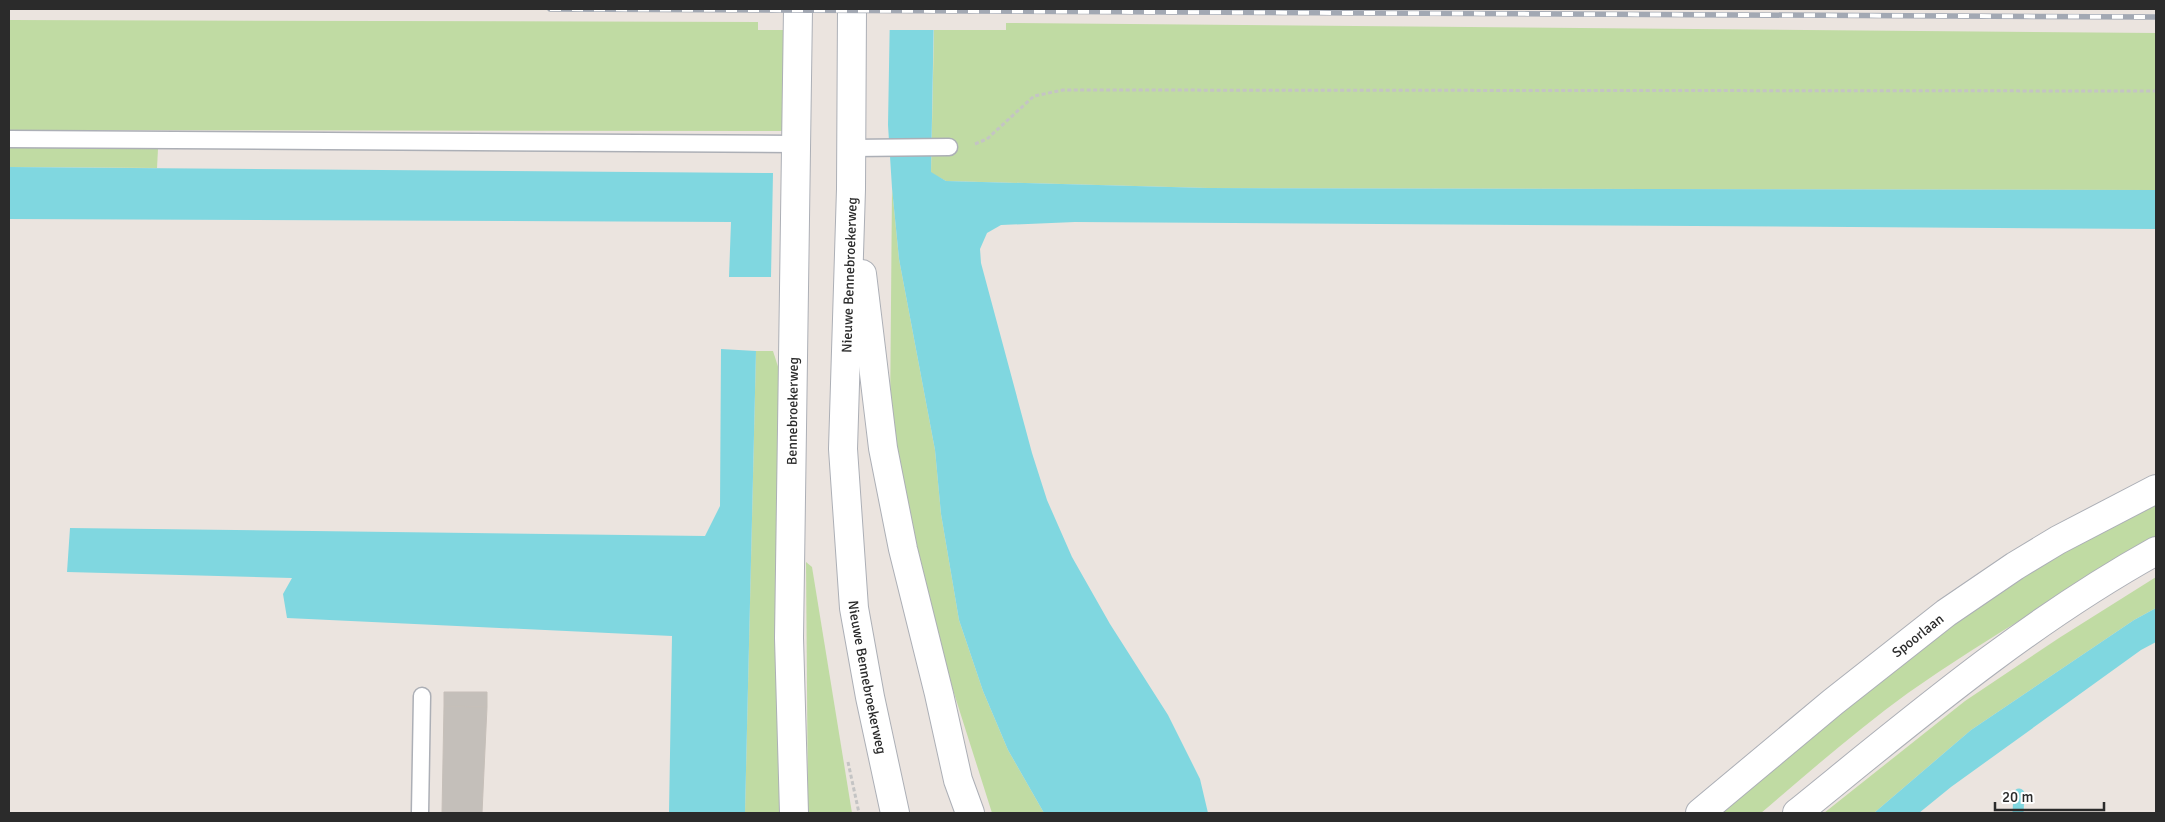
<svg xmlns="http://www.w3.org/2000/svg" width="2165" height="822" font-family="Signika,sans-serif">
	<rect width="100%" height="100%" fill="#ebe4df"/>
	<g fill="#c0dba3">
		<polygon points="9,20 758,22 758,30 787,30 786,131 9,130"/>
		<polygon points="1006,23 2156,33 2156,190 1208,188 946,181 931,173 934,30 1006,30"/>
		<polygon points="9,146 158,149 157,168 9,167"/>
		<polygon points="892,188 899,259 935,450 941,514 959,620 983,691 1008,750 1044,813 992,813 927,608 890,420"/>
		<polygon points="756,351 773,351 781,376 779,813 745,813"/>
		<path d="M 2156,501 L 2156,539 C 2073,589 1988,637 1908,693 C 1857,730 1809,772 1761,813 L 1715,813 L 1837,710 L 2020,575 Z"/>
		<polygon points="806,562 812,567 852,813 808,813"/>
		<polygon points="2156,577 2156,608 2134,620 1971,730 1874,813 1824,813 1965,701 2059,638"/>
	</g>
	<g fill="#80d7e0">
		<polygon points="890,9 934,9 931,172 946,181 1208,188 2156,190 2156,229 1075,222 1001,225 987,233 980,249 981,263 1032,453 1047,500 1072,557 1110,624 1168,715 1200,779 1208,813 1044,813 1008,750 983,691 959,620 941,514 935,450 899,259 892,188 888,125"/>
		<polygon points="9,167 773,173 771,277 729,277 731,222 9,219"/>
		<polygon points="721,349 756,351 745,813 669,813 672,636 287,618 283,594 292,578 67,572 70,528 705,536 720,506"/>
		<polygon points="2156,608 2156,642 2141,650 1951,787 1919,813 1874,813 1971,730 2134,620"/>
	</g>
	<rect fill="#ebe4df" x="887" y="9" width="50" height="21"/>
	<g fill="none" stroke-linecap="round" stroke-linejoin="round">
		<polyline stroke="#80d7e0" stroke-width="11" points="2018,813 2019,794"/>
	</g>
	<g fill="#c4bfba" stroke="#c6bfb9">
		<polygon points="444,692 487,692 487,707 444,706"/>
		<polygon points="444,706 487,707 482,813 442,813"/>
	</g>
	<g fill="none" stroke-linecap="round" stroke-linejoin="round">
		<defs>
			<g id="service">
				<polyline points="9,139 796,144"/>
				<polyline points="851,148 949,147"/>
				<polyline points="420,813 422,696"/>
			</g>
			<g id="minor">
				<path id="s1" d="M 794,813 L 789,638 L 798,9"/>
			</g>
			<g id="secondary">
				<path id="s2" d="M 852,9 L 851,189 L 843,449 L 854,608 L 870,697 L 895,813"/>
				<polyline points="862,274 883,448 903,549 939,694 958,780 970,813"/>
				<path id="s3" d="M 1700,813 L 1833,702 L 1946,613 L 2015,566 L 2058,540 L 2156,489"/>
				<path d="M 1797,813 C 1912,720 2026,623 2156,551"/>
			</g>
		</defs>
		<use href="#service" stroke="#acafb6" stroke-width="19"/>
		<use href="#minor" stroke="#acafb6" stroke-width="30"/>
		<use href="#secondary" stroke="#acafb6" stroke-width="30"/>
		<g stroke="#c4c4c4" stroke-width="3" stroke-dasharray="4 2.5" stroke-linecap="butt">
			<polyline points="975,144 987,139 1034,96 1063,90 2156,91"/>
			<polyline points="848,762 859,813"/>
		</g>
		<use href="#service" stroke="#fff" stroke-width="16"/>
		<use href="#minor" stroke="#fff" stroke-width="28"/>
		<use href="#secondary" stroke="#fff" stroke-width="28"/>
		<defs>
			<polyline id="rail" points="550,9 2156,17"/>
		</defs>
		<use href="#rail" stroke="#a2a8b3" stroke-width="5.5"/>
		<use href="#rail" stroke="#fff" stroke-width="4" stroke-dasharray="11" stroke-linecap="butt"/>
	</g>
	<g text-anchor="middle" stroke-width="4.5" stroke-linejoin="round" paint-order="stroke">
		<g font-size="14" fill="#2b2b2b" stroke="#fff">
			<text transform="translate(849 275) rotate(-88)" y="5">Nieuwe Bennebroekerweg</text>
			<text dy="5" stroke="none"><textPath href="#s1" startOffset="402">Bennebroekerweg</textPath></text>
			<text dy="5" stroke="none"><textPath href="#s3" startOffset="281">Spoorlaan</textPath></text>
			<text dy="5" stroke="none"><textPath href="#s2" startOffset="670">Nieuwe Bennebroekerweg</textPath></text>
		</g>
	</g>
	<rect width="2165" height="822" fill="none" stroke="#2b2b2b" stroke-width="20"/>
	<path d="M1995 802v8h109v-8" fill="none" stroke="#2b2b2b" stroke-width="2.5"/>
	<text x="2002" y="802" font-size="15" fill="#2b2b2b" stroke="#ffffff" stroke-width="4" paint-order="stroke">20 m</text>
</svg>
